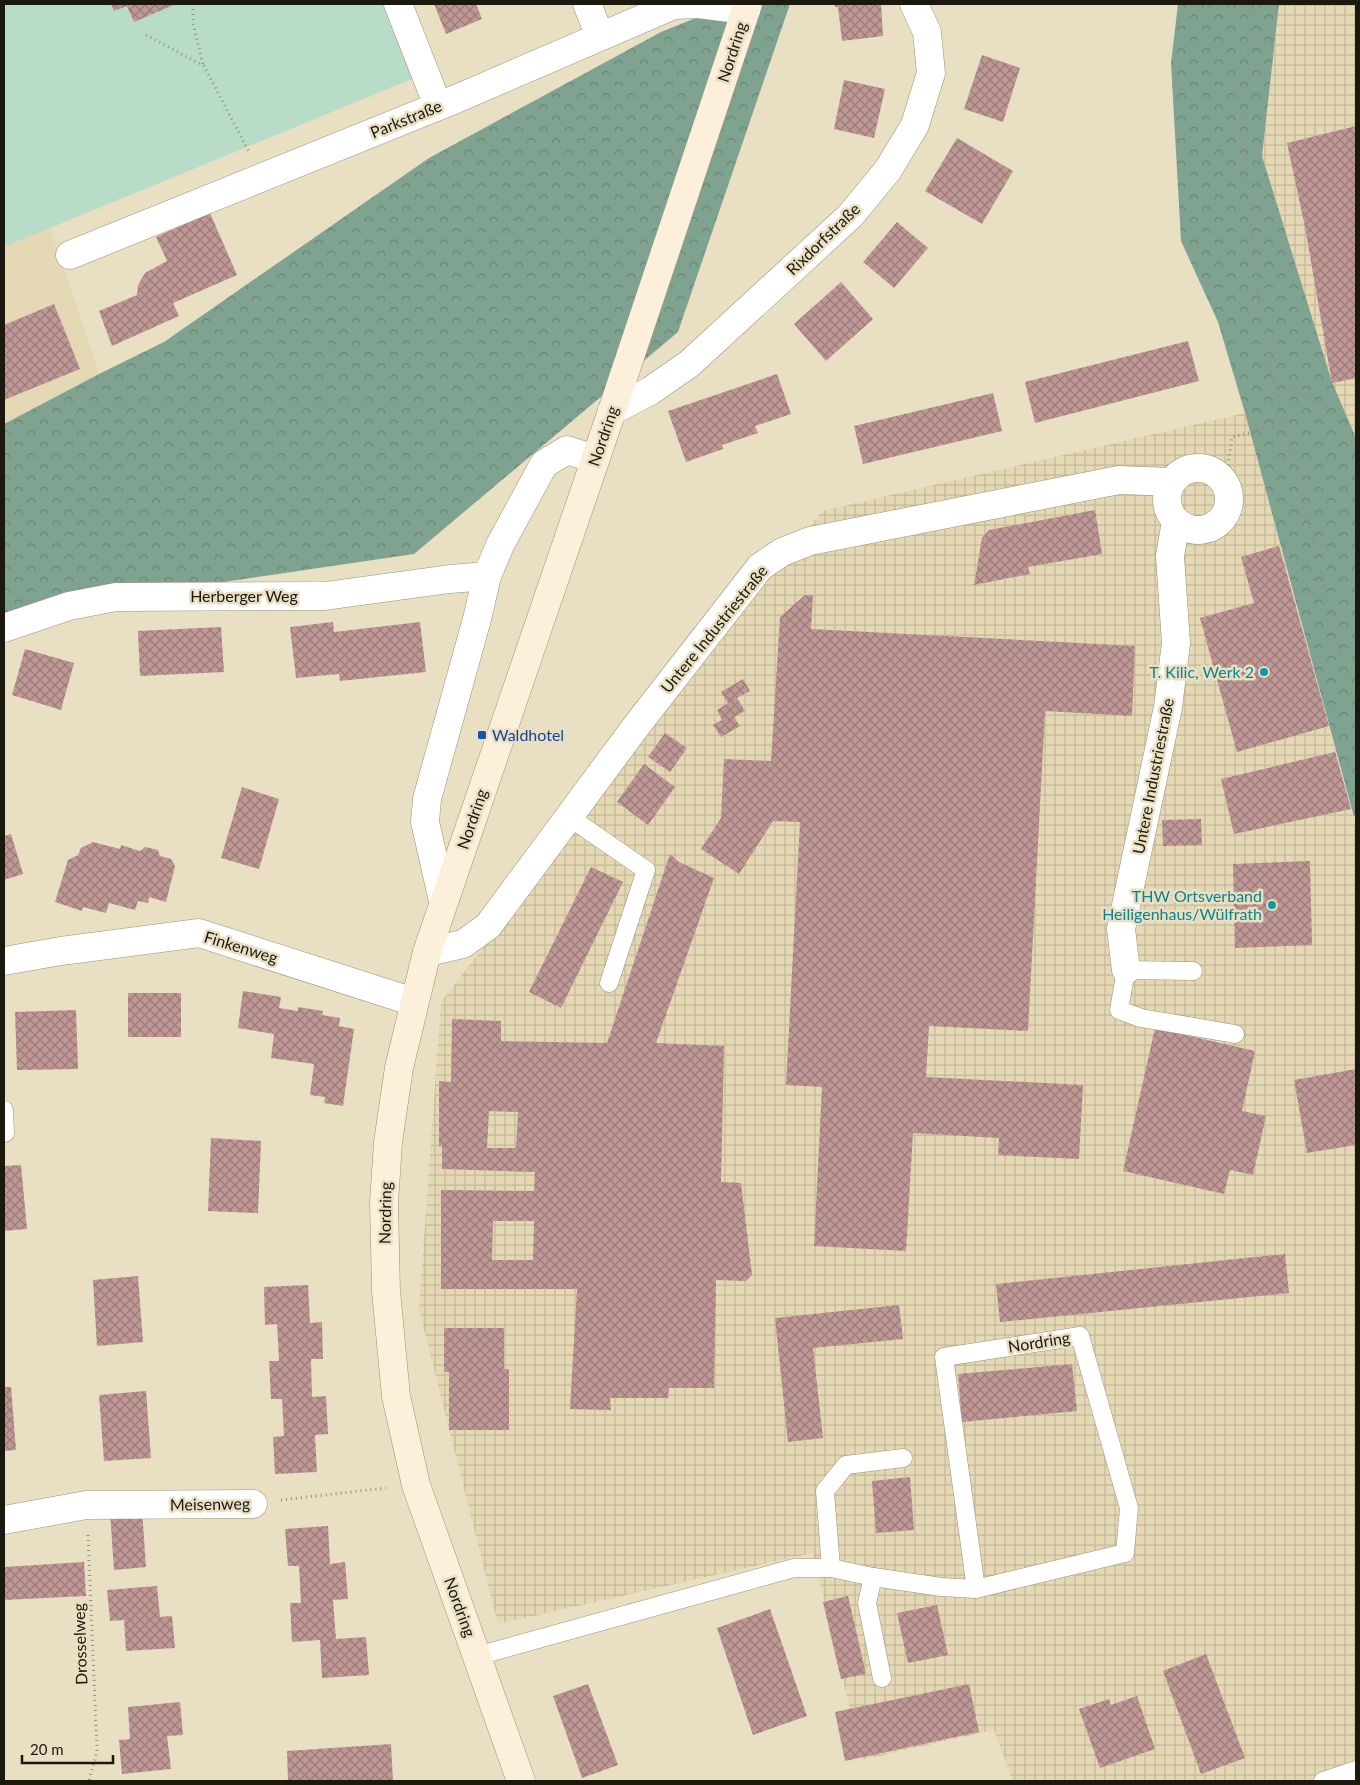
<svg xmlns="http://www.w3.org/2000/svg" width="1360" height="1785" font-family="Lato,sans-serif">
	<defs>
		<pattern id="industrial-grid" width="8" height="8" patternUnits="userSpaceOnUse" patternTransform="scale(1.25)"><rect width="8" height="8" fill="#e5d8b4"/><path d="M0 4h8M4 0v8" fill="none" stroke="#c4b99a"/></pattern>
		<pattern id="forest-crowns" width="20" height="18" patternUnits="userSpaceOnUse" patternTransform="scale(1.25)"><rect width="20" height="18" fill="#80a391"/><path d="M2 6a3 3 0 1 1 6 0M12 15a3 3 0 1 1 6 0" fill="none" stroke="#688475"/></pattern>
		<pattern id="building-cross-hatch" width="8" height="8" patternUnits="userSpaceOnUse" patternTransform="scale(1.25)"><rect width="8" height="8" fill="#bf9896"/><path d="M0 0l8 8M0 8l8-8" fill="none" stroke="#9a7b79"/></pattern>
	</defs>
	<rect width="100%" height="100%" fill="#e9dfc3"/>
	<polygon fill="#e5d8b4" points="50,228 99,374 4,424 4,247"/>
	<g fill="url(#industrial-grid)">
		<polygon points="1279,4 1356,4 1356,438 1332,382 1262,156"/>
		<polygon points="1245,413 1356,828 1356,1781 1013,1781 994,1730 862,1760 813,1553 498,1624 419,1309 441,1002 822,511"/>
	</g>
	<g fill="url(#forest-crowns)">
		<polygon points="730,4 790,4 678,332 414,554 136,595 4,626 4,424 99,374 164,342 429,158 661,32"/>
		<polygon points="1178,4 1279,4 1262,156 1332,382 1356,438 1356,812 1354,817 1245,413 1218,322 1181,241 1171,63"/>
	</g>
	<polygon fill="#b9dcc9" points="4,4 387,4 417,77 4,247"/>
	<g fill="url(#building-cross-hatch)" fill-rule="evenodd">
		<polygon points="111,4 176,4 134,22 127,6 114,11"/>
		<polygon points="434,4 476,4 482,19 446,34"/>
		<polygon points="835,4 881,4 883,36 842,41 838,7 835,7"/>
		<polygon points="982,55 1020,68 1003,122 964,109"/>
		<polygon points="844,80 885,89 874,138 834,129"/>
		<polygon points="1356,126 1356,378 1332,383 1305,227 1287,143"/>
		<polygon points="957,138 1013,171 982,224 925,191"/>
		<polygon points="210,213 237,275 173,303 179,316 112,346 99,311 137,295 138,285 145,273 167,261 156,237"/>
		<polygon points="897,222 928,248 894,288 863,262"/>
		<polygon points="841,282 873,319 826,361 794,324"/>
		<polygon points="54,304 80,369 4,400 4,325"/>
		<polygon points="1188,341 1199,381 1035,423 1025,382"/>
		<polygon points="777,374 791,414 755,426 758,433 722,445 723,449 686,462 668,411"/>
		<polygon points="993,393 1002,431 863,464 854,426"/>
		<polygon points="1095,510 1102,554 1028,567 1030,574 974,585 982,538 989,530"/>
		<polygon points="1279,546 1329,726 1237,752 1200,618 1254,603 1241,557"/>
		<polygon points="805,595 813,595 811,629 1135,646 1132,716 1045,711 1028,1031 929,1026 926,1077 1083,1085 1079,1159 998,1155 999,1138 913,1133 906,1251 814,1246 822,1087 786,1085 800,822 773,821 739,874 701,849 721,818 724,759 771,761 780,617"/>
		<polygon points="333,622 334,632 420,622 426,672 340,681 339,674 296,678 290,627"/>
		<polygon points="221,627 224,672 140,676 138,631"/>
		<polygon points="25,649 74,663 61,710 12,695"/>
		<polygon points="743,679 750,691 737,698 745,711 734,717 740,726 721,737 713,725 722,720 717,710 728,703 721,692"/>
		<polygon points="665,733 687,748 670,772 648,757"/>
		<polygon points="1335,752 1351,809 1234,834 1221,779"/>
		<polygon points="644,764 675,787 648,825 617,802"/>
		<polygon points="242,787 279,799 259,869 221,858"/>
		<polygon points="1201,819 1202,845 1163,846 1162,820"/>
		<polygon points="11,834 23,874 4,880 4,836"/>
		<polygon points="93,842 120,849 121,845 140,851 145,847 158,850 160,856 171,859 175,866 166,902 149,897 148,903 138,901 135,910 109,903 106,913 83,907 82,911 55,902 68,860 78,855 81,848"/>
		<path d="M 670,854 L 679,862 L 714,878 L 656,1043 L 724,1046 L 721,1182 L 741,1183 L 752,1275 L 746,1281 L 716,1280 L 714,1388 L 669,1388 L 668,1398 L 610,1398 L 611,1410 L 570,1409 L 577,1289 L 441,1289 L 441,1190 L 534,1191 L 535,1172 L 442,1169 L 442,1146 L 439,1147 L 439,1081 L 451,1082 L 452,1019 L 501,1021 L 501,1041 L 607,1043 ZM 489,1111 L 518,1112 L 516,1148 L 487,1148 ZM 493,1221 L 534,1221 L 533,1260 L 492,1260 Z"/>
		<polygon points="1310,861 1312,945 1235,948 1233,864"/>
		<polygon points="591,867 623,882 561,1008 529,992"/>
		<polygon points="243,991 281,997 279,1008 298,1011 298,1007 323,1011 322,1015 340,1018 339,1026 354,1029 343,1106 324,1103 325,1097 310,1095 314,1064 271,1058 274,1034 238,1028"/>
		<rect x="128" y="993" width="53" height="44"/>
		<polygon points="76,1010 78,1069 17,1070 15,1012"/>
		<polygon points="1155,1028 1255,1051 1242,1111 1266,1116 1253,1175 1230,1170 1224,1194 1123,1171"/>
		<polygon points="1356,1069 1356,1145 1307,1153 1294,1080"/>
		<polygon points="211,1138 261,1141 258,1213 208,1211"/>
		<polygon points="21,1165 27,1229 4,1231 4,1166"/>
		<polygon points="1285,1254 1289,1293 1000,1322 996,1284"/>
		<polygon points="138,1276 143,1342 97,1346 93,1280"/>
		<polygon points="308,1285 310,1323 322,1322 323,1359 311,1359 312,1397 326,1396 328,1434 315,1435 317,1472 275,1474 273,1437 284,1436 282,1399 271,1399 269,1361 279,1361 277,1324 265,1325 264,1287"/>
		<polygon points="899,1305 903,1339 813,1348 823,1438 788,1442 775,1318"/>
		<polygon points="444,1328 504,1328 504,1369 509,1369 509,1430 449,1430 449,1372 444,1372"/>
		<polygon points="1072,1364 1077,1411 962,1422 958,1374"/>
		<polygon points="4,1387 11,1387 16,1450 4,1451"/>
		<polygon points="146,1391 151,1458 104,1461 99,1395"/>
		<polygon points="910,1477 914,1530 876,1533 872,1481"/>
		<polygon points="142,1510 146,1567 114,1570 110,1512"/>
		<polygon points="328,1526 330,1564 345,1562 348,1599 333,1600 336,1639 366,1637 369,1675 322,1678 320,1640 292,1642 290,1603 301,1603 299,1566 288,1566 285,1529"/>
		<polygon points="84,1562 86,1596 4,1600 4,1567"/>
		<polygon points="157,1586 160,1617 172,1616 175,1648 126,1651 124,1620 110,1621 107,1590"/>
		<polygon points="848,1596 866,1674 841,1679 823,1602"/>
		<polygon points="937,1605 948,1655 908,1663 897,1613"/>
		<polygon points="770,1609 807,1716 753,1735 717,1628"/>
		<polygon points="1206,1654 1245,1758 1201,1774 1163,1671"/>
		<polygon points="588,1684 618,1765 582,1778 553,1696"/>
		<polygon points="969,1684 979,1732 845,1761 835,1712"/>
		<polygon points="1137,1696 1155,1749 1100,1768 1079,1709 1109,1699 1111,1705"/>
		<polygon points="180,1702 183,1735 167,1736 171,1769 122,1774 119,1740 130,1739 128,1707"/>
		<polygon points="391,1744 393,1781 288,1781 287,1751"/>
	</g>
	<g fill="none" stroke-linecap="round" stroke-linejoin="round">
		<defs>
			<g id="lane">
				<polyline points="569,817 646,870 609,983"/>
				<polyline points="1193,971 1126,970 1119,1010 1141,1018 1235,1034"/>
				<polyline points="4,1110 5,1133"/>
				<polyline points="831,1568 825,1491 846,1465 903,1458"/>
				<polyline points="873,1577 867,1603 882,1678"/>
				<polyline points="477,1656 794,1568 831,1568 873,1577 941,1587 976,1589 1125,1553 1129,1508 1080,1336 944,1357 976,1589"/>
				<polyline points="1323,1781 1356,1770"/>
			</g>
			<g id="street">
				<polyline points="398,4 438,106"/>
				<polyline points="587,4 600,36"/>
				<polyline points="70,255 456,99 674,5 698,4 746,10"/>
				<polyline points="612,411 650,391 689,364 850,216 888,170 915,125 931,73 927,32 914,4"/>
				<circle cx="1198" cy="499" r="31"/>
				<polyline points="4,628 69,606 116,597 325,596 450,579 487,576"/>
				<polyline points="443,901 425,822 427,799 477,619 487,576 500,545 544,464 567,450 595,459"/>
				<polyline points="427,952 463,944 488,926 637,725 760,567 782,552 810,541 1119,480 1172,482"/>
				<polyline points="4,961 61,951 199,933 414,1002"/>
				<polyline points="1126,970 1121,929 1168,707 1176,643 1170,556 1176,521"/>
				<polyline points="4,1520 86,1505 253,1504"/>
			</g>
			<polyline id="secondary" points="521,1781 416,1485 396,1396 386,1291 384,1203 388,1142 399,1068 427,952 612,411 748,4"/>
		</defs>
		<use href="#lane" stroke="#9b9277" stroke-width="19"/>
		<use href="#street" stroke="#9b9277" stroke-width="29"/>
		<use href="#secondary" stroke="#9b9277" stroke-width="29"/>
		<g stroke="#968f7a" stroke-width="3" stroke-dasharray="1 4" stroke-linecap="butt">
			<polyline points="193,4 193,23 203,65"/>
			<polyline points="1252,4 1249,37 1245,162 1260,314 1272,375 1356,711"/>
			<polyline points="146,35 204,66 249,152"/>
			<polyline points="1272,375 1322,406 1338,423"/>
			<polyline points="1225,485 1232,437 1284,424"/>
			<polyline points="281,1500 386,1488"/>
			<polyline points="88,1535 97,1751 89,1781"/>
		</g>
		<use href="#lane" stroke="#fff" stroke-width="18"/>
		<use href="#street" stroke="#fff" stroke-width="28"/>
		<use href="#secondary" stroke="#fdf0db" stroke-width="28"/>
	</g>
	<g fill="#0f9aa8" stroke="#e9dfc3" stroke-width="2">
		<circle cx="1264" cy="672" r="5"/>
		<circle cx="1272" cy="905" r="5"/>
	</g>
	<rect fill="#1a4fb4" stroke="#e9dfc3" stroke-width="2" x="477" y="730" width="10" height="10" rx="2.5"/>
	<g text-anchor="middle" stroke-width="5" stroke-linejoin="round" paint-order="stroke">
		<g font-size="16" fill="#1b180e" stroke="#e9dfc3">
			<text transform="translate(732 52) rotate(-72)" y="6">Nordring</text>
			<text transform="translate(406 119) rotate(-22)" y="6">Parkstraße</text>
			<text transform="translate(823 239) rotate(-44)" y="6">Rixdorfstraße</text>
			<text transform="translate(603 436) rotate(-71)" y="6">Nordring</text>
			<text x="244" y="602">Herberger Weg</text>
			<text transform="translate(714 629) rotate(-51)" y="6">Untere Industriestraße</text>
			<text transform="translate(1153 776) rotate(-79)" y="6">Untere Industriestraße</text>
			<text transform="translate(472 819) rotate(-71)" y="6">Nordring</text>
			<text transform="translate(241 947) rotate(17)" y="6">Finkenweg</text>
			<text transform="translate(385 1213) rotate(-89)" y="6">Nordring</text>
			<text transform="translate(1039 1342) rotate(-9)" y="6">Nordring</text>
			<text transform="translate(210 1504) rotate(-1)" y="6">Meisenweg</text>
			<text transform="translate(460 1607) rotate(70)" y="6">Nordring</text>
			<text transform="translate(80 1644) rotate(-92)" y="6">Drosselweg</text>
		</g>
		<g font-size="16" fill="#0d838f" stroke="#e9dfc3" text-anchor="end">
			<text x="1254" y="678">T. Kilic, Werk 2</text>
			<text x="1262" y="902">THW Ortsverband<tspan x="1262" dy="18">Heiligenhaus/Wülfrath</tspan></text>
		</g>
		<g font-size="16" fill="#164399" stroke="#e9dfc3" text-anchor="start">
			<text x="492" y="741">Waldhotel</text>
		</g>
	</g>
	<rect width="1360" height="1785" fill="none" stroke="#1b180e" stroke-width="10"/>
	<path d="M22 1755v8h91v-8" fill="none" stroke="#1b180e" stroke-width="2.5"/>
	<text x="30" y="1755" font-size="15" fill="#1b180e" stroke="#e9dfc3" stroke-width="4" paint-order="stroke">20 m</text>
</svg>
